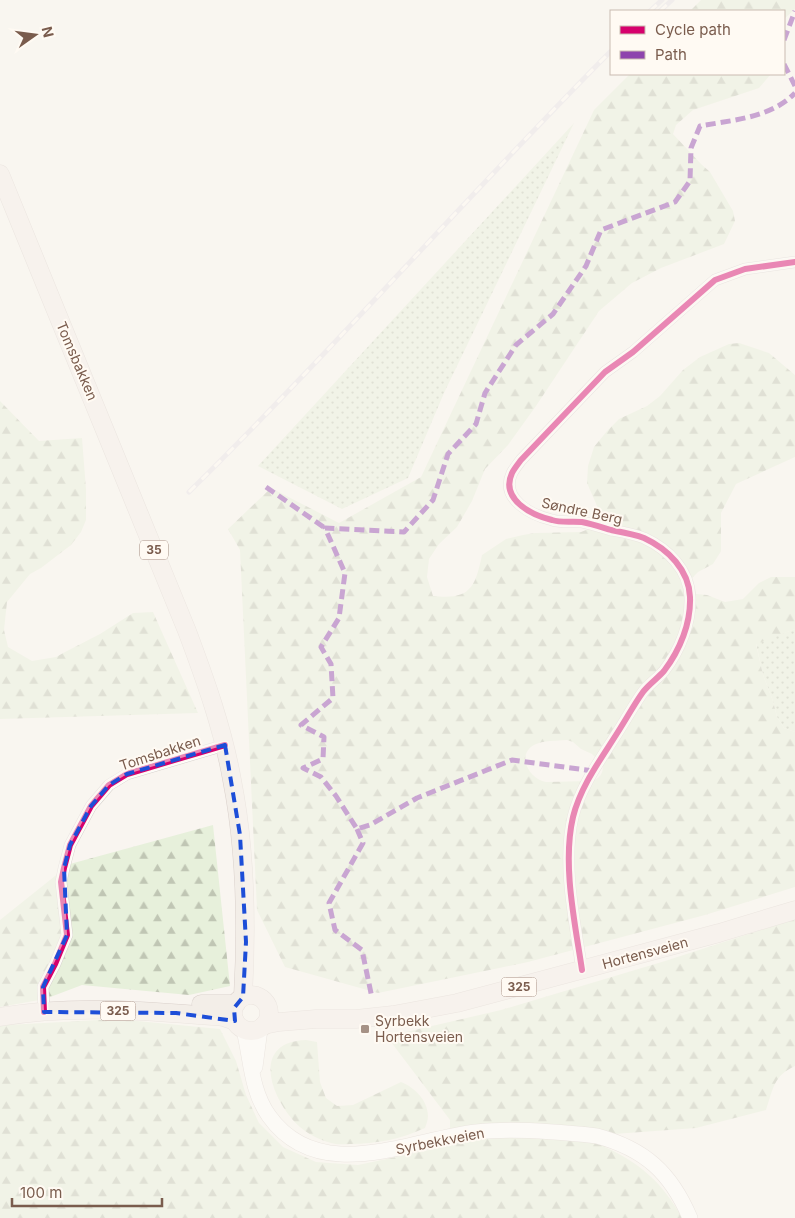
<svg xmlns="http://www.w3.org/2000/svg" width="795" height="1218" font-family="Inter,sans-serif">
	<defs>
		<pattern id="grass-dots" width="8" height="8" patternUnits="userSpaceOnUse" patternTransform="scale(1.25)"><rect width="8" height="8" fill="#e7f0db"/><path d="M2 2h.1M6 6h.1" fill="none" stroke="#c0c6b4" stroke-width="1.8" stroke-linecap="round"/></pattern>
		<pattern id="forest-firs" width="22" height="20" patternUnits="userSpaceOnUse" patternTransform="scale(1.25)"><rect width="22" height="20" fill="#e7f0db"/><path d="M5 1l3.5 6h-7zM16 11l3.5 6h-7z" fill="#c0c6b4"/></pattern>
	</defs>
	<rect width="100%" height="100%" fill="#f9f5f0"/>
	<g fill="url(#grass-dots)">
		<polygon points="574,123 444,393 408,478 342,509 258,466"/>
		<polygon points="795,629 795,732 784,728 777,717 773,701 763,675 756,643"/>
	</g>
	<g fill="url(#forest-firs)" fill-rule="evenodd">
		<polygon points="701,0 795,0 795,9 784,19 784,11 690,11"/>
		<path d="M 630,74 L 771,74 L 759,88 L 693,110 L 676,125 L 673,134 L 701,164 L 710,172 L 733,211 L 735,221 L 724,244 L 661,268 L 632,283 L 599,311 L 536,406 L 508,445 L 485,469 L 472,501 L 457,527 L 439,544 L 429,559 L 427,577 L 433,596 C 470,600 475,588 482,555 L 506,539 L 523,535 L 535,533 L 581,532 L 596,526 L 601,515 L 587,483 L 588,466 L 594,447 L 607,431 L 619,419 L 647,406 L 660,396 L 683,370 L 700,357 L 729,344 L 739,343 L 769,353 L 795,375 L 795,457 L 736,484 L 721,513 L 721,551 L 713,564 L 698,572 L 686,584 L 685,593 L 707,595 L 725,602 L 743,599 L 759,583 L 771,577 L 795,577 L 795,629 L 756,644 L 763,675 L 773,701 L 777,717 L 784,728 L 795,732 L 795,887 L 705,915 L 528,962 L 378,993 L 285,967 L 257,910 L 240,550 L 228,529 L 271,488 L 339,523 L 421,477 L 594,110 ZM 567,740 L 573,742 L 581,749 L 592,754 L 603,766 C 603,774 599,779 591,781 L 546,782 C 529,779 516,755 534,745 C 543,740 557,741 567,740 Z"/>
		<polygon points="0,401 39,441 82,438 86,489 86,520 81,532 71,545 41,568 30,574 7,602 4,630 8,647 32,661 56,657 67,651 100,634 133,613 153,612 198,713 0,719"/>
		<polygon points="213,825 230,986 189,995 82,985 45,999 0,1007 0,920 70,864"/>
		<path d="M 795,919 L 795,1066 C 773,1076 773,1090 766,1110 L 696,1128 L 614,1134 L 605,1147 C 640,1163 663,1183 682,1218 L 0,1218 L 0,1026 L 7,1025 L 117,1019 L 220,1029 L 236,1061 L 246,1095 L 259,1123 L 283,1147 L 316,1162 L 358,1165 L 434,1149 L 450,1137 L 450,1120 L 388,1038 L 406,1032 L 501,1010 L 665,961 Z"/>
		<path d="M 306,1040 L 317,1042 L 320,1082 L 326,1098 L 337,1106 L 353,1105 L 401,1082 C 414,1087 428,1100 428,1116 C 428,1120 426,1125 425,1128 C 401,1139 376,1144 350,1144 C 344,1144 337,1145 331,1143 C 316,1139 302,1131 292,1119 C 269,1092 253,1042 306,1040 Z"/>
	</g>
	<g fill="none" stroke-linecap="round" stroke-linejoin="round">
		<defs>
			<g id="minor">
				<path d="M 582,970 C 575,923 562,864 573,817 C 581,784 604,755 621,727 C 628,716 635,703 643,692 C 649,684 658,678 664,671 C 680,650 691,623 690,597 C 689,570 668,549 644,538 C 634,534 622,532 611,530 C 601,527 592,524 582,522 C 572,521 561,523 552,520 C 531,515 500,499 512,473 C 514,469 518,464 521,460 L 605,372 L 633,352 L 715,280 L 745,269 L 795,262"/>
				<polyline points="44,1012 43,987 55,964 67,935 61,882 64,868 70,845 91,806 109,785 127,774 225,745"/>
			</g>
			<g id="secondary">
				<path d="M 244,1030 C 251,1059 251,1091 269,1116 C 319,1186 409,1140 476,1132 C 512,1128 561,1132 597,1136 C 645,1149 671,1173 690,1218"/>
				<polyline points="255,1067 260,1029"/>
			</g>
			<g id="primary">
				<path d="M 0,174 L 187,631 C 205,679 223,729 232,780 C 246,851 247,925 243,997"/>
				<circle cx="251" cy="1013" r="18"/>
				<polyline points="201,1004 236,1004"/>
				<path d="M 0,1017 C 73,1004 150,1011 223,1017 L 235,1021"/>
				<polyline points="264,1025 279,1022 316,1019 356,1019 393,1015 457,1003 719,933 795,910"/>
			</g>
		</defs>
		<use href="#minor" stroke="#d7d1cb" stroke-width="12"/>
		<use href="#secondary" stroke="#d9d2cb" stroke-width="16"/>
		<use href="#primary" stroke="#dad1cc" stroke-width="19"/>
		<use href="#minor" stroke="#fefefd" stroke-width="11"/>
		<use href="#secondary" stroke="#fefefd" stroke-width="15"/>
		<use href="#primary" stroke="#f3eee8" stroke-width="18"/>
		<defs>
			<g id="rail">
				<polyline points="650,11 662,0"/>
				<polyline points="660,11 672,0"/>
				<path d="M 189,492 C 334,349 468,195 611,51"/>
			</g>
		</defs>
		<use href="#rail" stroke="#e6e3e7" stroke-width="5"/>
		<use href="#rail" stroke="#fffaf3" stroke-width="3" stroke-dasharray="9" stroke-linecap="butt"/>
		<g stroke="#8e44ad" stroke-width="5" stroke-dasharray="10 5" stroke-linecap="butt">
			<polyline points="784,40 795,11"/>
			<polyline points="784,64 795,86"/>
			<polyline points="266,487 325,528"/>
			<path d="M 594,771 L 512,760 L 417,798 L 370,825 L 357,829 L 336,796 L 321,777 L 303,768 L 323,759 L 324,737 L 301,725 L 333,698 L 331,664 L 321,647 L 339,618 L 345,573 L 325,528 L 404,532 L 433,500 L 448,454 L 476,424 L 485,393 L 516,345 L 553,314 L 586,266 L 601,230 L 675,202 L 690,181 L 691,148 L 700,126 C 732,120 771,118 795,93"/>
			<polyline points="357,829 363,843 329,903 335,930 362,950 372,998"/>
		</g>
		<defs>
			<g id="cycleway">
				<path d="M 582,970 C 575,923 562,864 573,817 C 581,784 604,755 621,727 C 628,716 635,703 643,692 C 649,684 658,678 664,671 C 680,650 691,623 690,597 C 689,570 668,549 644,538 C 634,534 622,532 611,530 C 601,527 592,524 582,522 C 572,521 561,523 552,520 C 531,515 500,499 512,473 C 514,469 518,464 521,460 L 605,372 L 633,352 L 715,280 L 745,269 L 795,262"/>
				<polyline points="44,1012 43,987 55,964 67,935 61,882 64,868 70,845 91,806 109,785 127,774 225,745"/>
			</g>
		</defs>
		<use href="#cycleway" stroke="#fffaf3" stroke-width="9"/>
		<use href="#cycleway" stroke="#d6006c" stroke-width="6"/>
	</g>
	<path d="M0 0H795V1218H0ZM 225,745 L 240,835 L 246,942 L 243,997 L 234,1008 L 235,1021 L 176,1013 L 44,1012 L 43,987 L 67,935 L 64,868 L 70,845 L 91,806 L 109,785 L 127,774 Z" fill="#f9f5f0" fill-opacity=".55" fill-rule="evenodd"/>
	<path fill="none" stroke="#1d4ed8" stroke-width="4" stroke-dasharray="10 6" stroke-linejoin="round" d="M 225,745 L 240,835 L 246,942 L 243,997 L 234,1008 L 235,1021 L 176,1013 L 44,1012 L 43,987 L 67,935 L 64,868 L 70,845 L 91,806 L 109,785 L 127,774 Z"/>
	<rect fill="#a69286" stroke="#fffaf3" stroke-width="2" x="360" y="1024" width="10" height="10" rx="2.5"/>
	<g text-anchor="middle" stroke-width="4" stroke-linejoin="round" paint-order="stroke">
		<g fill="#fffaf3" stroke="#a28b7f" stroke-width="1">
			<rect x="140" y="540.5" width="28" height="19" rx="4"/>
			<rect x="501.5" y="977.5" width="35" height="19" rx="4"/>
			<rect x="100.5" y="1001.5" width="35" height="19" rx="4"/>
		</g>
		<g font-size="12" font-weight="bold" fill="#7a5c4d">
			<text x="154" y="554">35</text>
			<text x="519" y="991">325</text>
			<text x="118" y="1015">325</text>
		</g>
		<g font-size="14" fill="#7a5c4d" stroke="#fffaf3">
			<text transform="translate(77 361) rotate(67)" y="5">Tomsbakken</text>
			<text transform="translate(582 511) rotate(12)" y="5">Søndre Berg</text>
			<text transform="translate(160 753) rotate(-18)" y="5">Tomsbakken</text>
			<text transform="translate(645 953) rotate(-15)" y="5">Hortensveien</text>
			<text transform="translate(440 1141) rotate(-11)" y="5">Syrbekkveien</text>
		</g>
		<g font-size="14" fill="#7a5c4d" stroke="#fffaf3" text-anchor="start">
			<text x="375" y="1026">Syrbekk<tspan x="375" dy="16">Hortensveien</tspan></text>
		</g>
	</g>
	<rect x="610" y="10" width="175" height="65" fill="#fffaf3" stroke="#cabbb1"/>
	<rect x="620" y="26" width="25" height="8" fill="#d6006c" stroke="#cabbb1"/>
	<text x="655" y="35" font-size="15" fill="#7a5c4d">Cycle path</text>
	<rect x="620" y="51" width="25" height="8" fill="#8e44ad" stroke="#cabbb1"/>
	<text x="655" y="60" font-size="15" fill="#7a5c4d">Path</text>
	<g transform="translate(35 35) rotate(76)" stroke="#fffaf3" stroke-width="4" paint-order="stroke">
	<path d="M0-4L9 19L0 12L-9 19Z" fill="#7a5c4d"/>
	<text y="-8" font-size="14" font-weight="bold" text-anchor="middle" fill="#7a5c4d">N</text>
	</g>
	<path d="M12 1198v8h150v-8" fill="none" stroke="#7a5c4d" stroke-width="2.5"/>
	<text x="20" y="1198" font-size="15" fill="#7a5c4d" stroke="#fffaf3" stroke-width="4" paint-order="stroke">100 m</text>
</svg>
